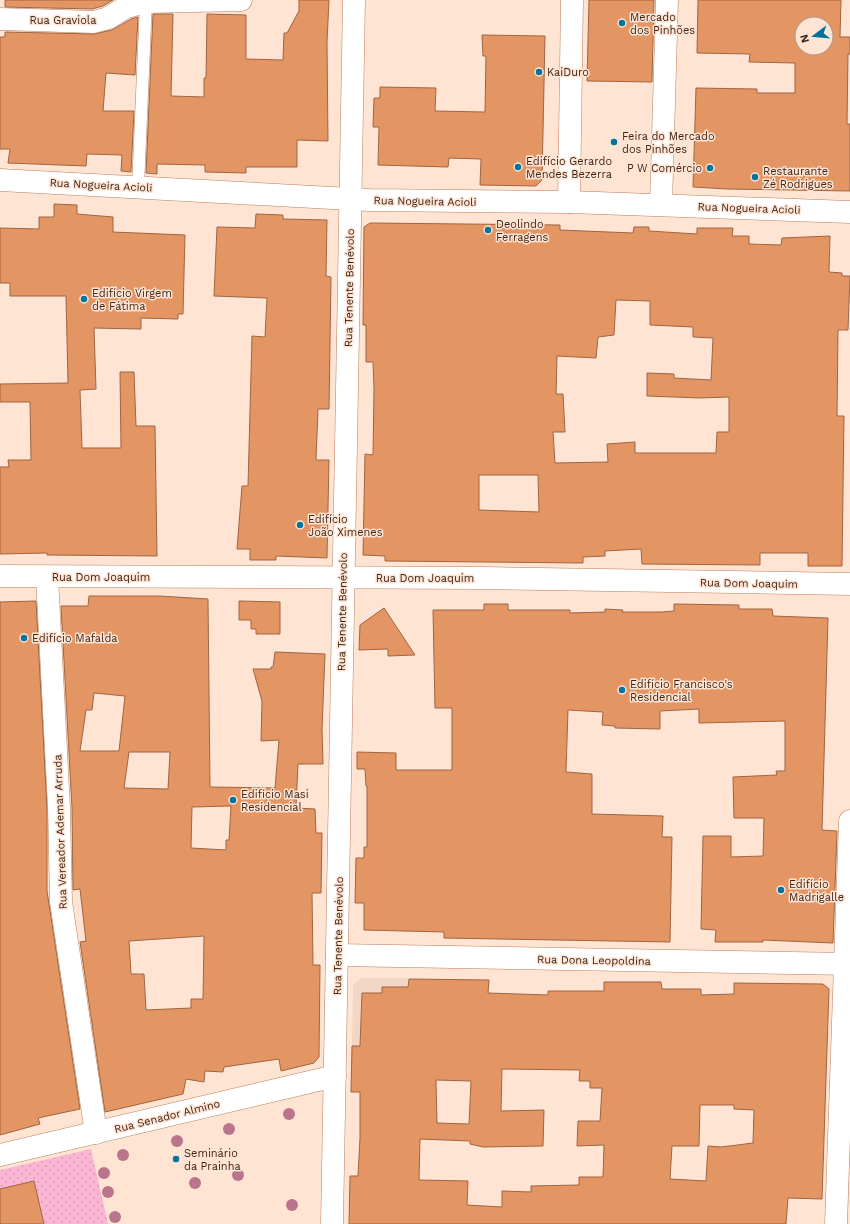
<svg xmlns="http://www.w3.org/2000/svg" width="850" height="1224" font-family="'Work Sans',sans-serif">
	<defs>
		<pattern id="green-dots" width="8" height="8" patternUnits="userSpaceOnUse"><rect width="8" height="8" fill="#fab6d2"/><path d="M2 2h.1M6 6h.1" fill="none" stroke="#d79cb3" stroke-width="1.8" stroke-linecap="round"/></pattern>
	</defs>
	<rect width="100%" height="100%" fill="#ffe4d4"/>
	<polygon fill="#f4d6c4" points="361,978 408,978 406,1046 352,1046 353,985"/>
	<polygon fill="url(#green-dots)" points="91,1149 108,1224 41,1224 0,1191 0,1170"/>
	<g fill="#e39563" stroke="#9f6540" fill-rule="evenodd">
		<polygon points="5,0 113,0 103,6 92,9 5,7"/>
		<polygon points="299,0 329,0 327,42 328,141 297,140 297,167 246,167 246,173 205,172 205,165 157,164 157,174 146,173 153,14 173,14 171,96 204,97 204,78 206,78 207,14 246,15 246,59 283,60 284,33 287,33 299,11"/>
		<polygon points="589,0 654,0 652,82 587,81"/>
		<path d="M 698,0 L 841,0 L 840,37 L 850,37 L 850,54 L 848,54 L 847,124 L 850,124 L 850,191 L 727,189 L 693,187 L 696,88 L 757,89 L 757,93 L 795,93 L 795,63 L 749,62 L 750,54 L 697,53 ZM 802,24 L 826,24 L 826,48 L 802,48 Z"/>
		<polygon points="138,17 135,75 106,73 103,111 134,111 131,172 121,171 122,155 87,154 86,166 8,163 10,149 0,149 0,37 5,37 5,32 94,34 112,30 131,19"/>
		<polygon points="482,35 545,36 542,180 536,186 480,185 481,159 449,158 448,167 378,165 379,127 373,127 374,98 380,98 380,87 436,88 435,111 485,112 486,56 483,56"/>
		<polygon points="54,204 77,205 77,214 113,217 113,232 185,235 183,314 178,314 178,319 141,318 141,329 94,328 96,389 80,390 82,448 121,448 120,372 134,372 136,426 155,426 157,556 47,555 47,553 0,554 0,467 9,467 8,460 31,460 30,402 0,402 0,384 68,383 66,296 10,296 10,283 0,283 0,228 39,229 39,217 54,217"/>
		<polygon points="256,214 283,215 283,219 327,220 326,276 331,277 329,409 318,409 316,460 329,460 327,558 276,556 276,560 250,560 250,549 237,549 242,486 248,486 252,336 265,337 267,298 214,296 217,227 255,228"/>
		<path d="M 370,223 L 560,225 L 560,230 L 633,233 L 634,227 L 649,227 L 649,231 L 697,234 L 697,228 L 733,228 L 732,236 L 749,236 L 749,244 L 781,245 L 782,238 L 830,236 L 829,272 L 842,273 L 842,276 L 850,276 L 848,330 L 838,330 L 837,416 L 844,416 L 842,566 L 808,566 L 808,553 L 760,553 L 760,565 L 642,564 L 641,549 L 605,551 L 605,556 L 583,557 L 583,563 L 385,561 L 385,556 L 363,555 L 365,454 L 373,455 L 374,389 L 373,362 L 366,362 L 366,325 L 363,325 L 364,227 ZM 616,300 L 650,301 L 650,325 L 693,327 L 693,337 L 713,338 L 711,380 L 674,378 L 674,374 L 647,373 L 647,396 L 700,398 L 729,397 L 729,432 L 717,432 L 716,453 L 635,453 L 635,442 L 607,444 L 608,462 L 555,463 L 553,432 L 565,432 L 563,394 L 556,394 L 557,356 L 596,358 L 598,337 L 614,335 ZM 479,475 L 538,475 L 539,512 L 479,510 Z"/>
		<path d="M 89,596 L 160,596 L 208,599 L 210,787 L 275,788 L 279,740 L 261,741 L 262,701 L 253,669 L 271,669 L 271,667 L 273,667 L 275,652 L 325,654 L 322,729 L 323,764 L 298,764 L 296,808 L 315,809 L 316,833 L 322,833 L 321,893 L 312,893 L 313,965 L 320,965 L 319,1057 L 314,1063 L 281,1071 L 279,1059 L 224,1067 L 223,1072 L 205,1071 L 204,1082 L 186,1079 L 183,1094 L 105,1112 L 80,942 L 86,941 L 80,889 L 73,890 L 72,808 L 61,606 L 88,606 ZM 94,693 L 125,696 L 119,751 L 80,751 L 86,710 L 92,710 ZM 129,752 L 170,752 L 168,789 L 124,788 ZM 231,806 L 229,840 L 226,840 L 226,850 L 191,848 L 192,807 ZM 204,936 L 203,999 L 191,999 L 191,1008 L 146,1010 L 144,974 L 131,974 L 129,941 Z"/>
		<polygon points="36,601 47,808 47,891 80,1109 38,1118 40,1124 0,1135 0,602"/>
		<polygon points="239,601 280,602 280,634 256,634 256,629 251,629 251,620 239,620"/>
		<polygon points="484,604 508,604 508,610 570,610 570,613 605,612 605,609 623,610 622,612 662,612 674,611 674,604 739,605 739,609 772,609 773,616 828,618 822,830 837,831 833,943 763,940 763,942 715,942 716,930 701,929 703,836 731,836 731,857 763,856 764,818 734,818 733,777 777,775 776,771 785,771 785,721 699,723 699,709 660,711 660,729 615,728 615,726 602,725 603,712 568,710 566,772 592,774 592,814 663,816 662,837 672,837 670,942 444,938 444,932 364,930 364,903 355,903 356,858 364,858 364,847 367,847 367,786 366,786 365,769 357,769 357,752 396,753 396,770 452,770 452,708 435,708 433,610 484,610"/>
		<polygon points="384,608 415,655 388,656 388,649 359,650 360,625"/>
		<path d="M 409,979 L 489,980 L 488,993 L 548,995 L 548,991 L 604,991 L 604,982 L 661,982 L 662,989 L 701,989 L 701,995 L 734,994 L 734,983 L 823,984 L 829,989 L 822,1199 L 788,1198 L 786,1224 L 349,1224 L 350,1176 L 358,1176 L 360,1138 L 360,1092 L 351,1092 L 352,1046 L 360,1046 L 362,993 L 382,993 L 382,987 L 408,987 ZM 502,1069 L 580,1070 L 579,1081 L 590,1081 L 590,1088 L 602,1088 L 600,1121 L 578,1121 L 577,1146 L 604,1145 L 603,1177 L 579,1177 L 579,1185 L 531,1186 L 531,1192 L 502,1191 L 502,1207 L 467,1205 L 468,1181 L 419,1180 L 420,1139 L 470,1141 L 470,1144 L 483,1147 L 543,1146 L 544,1110 L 501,1111 ZM 436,1080 L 471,1081 L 469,1124 L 437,1123 ZM 700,1105 L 734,1105 L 734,1109 L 754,1110 L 753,1143 L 721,1147 L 708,1146 L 706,1181 L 670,1179 L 672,1146 L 699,1146 Z"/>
		<polygon points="34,1181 44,1224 0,1224 0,1189"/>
	</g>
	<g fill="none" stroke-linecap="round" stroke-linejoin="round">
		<defs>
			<polyline id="service" points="138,187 146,2"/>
			<g id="minor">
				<polyline points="0,19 94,22 108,18 126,7 146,2 241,0"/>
				<polyline points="0,180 369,200 569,202 850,212"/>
				<polyline points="569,202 572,0"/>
				<polyline points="661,205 667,0"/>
				<polyline points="0,576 483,578 850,584"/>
				<polyline points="47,577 59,808 61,902 96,1133"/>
				<polyline points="337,955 850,964"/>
				<polyline points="0,1155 335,1076"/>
			</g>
			<g id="tertiary">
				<polyline points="332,1224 354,0"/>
				<polyline points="836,1224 850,821"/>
			</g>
		</defs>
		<use href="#service" stroke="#bb7f59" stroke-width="13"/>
		<use href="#minor" stroke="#bb7f59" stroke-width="23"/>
		<use href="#tertiary" stroke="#bb7f59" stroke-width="23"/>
		<use href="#service" stroke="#fff" stroke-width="12"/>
		<use href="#minor" stroke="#fff" stroke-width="22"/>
		<use href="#tertiary" stroke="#fff" stroke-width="22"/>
	</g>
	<g fill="#ba758c">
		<circle cx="289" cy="1114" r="6"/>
		<circle cx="229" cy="1129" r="6"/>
		<circle cx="177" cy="1141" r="6"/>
		<circle cx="123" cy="1155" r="6"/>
		<circle cx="104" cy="1173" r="6"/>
		<circle cx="238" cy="1175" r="6"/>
		<circle cx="195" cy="1183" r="6"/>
		<circle cx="108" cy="1192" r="6"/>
		<circle cx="292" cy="1205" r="6"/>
		<circle cx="115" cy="1217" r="6"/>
	</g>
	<g fill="#00749e" stroke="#ffe4d4" stroke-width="1.5">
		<circle cx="622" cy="23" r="4"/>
		<circle cx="539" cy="72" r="4"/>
		<circle cx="614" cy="142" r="4"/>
		<circle cx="518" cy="167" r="4"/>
		<circle cx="710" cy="168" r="4"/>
		<circle cx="755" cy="177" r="4"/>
		<circle cx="488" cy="230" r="4"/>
		<circle cx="84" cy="299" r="4"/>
		<circle cx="300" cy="525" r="4"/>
		<circle cx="24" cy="638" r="4"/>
		<circle cx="622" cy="690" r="4"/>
		<circle cx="233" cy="800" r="4"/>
		<circle cx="781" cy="890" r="4"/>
		<circle cx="176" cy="1159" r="4"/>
	</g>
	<g text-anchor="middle" stroke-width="3" stroke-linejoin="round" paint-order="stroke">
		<g font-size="11" fill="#3e2515" stroke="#ffe4d4" text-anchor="start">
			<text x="630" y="21">Mercado<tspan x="630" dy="13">dos Pinhões</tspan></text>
			<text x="547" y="76">KaiDuro</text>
			<text x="622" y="140">Feira do Mercado<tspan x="622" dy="13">dos Pinhões</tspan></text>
			<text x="526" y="165">Edifício Gerardo<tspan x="526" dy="13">Mendes Bezerra</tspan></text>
			<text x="702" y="172" text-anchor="end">P W Comércio</text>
			<text x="763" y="175">Restaurante<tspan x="763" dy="13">Zé Rodrigues</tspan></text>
			<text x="496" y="228">Deolindo<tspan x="496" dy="13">Ferragens</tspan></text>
			<text x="92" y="297">Edifício Virgem<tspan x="92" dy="13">de Fátima</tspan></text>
			<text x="308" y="523">Edifício<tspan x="308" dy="13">João Ximenes</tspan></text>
			<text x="32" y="642">Edifício Mafalda</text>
			<text x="630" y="688">Edifício Francisco's<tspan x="630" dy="13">Residencial</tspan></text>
			<text x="241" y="798">Edifício Masi<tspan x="241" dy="13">Residencial</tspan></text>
			<text x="789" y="888">Edifício<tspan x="789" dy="13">Madrigalle</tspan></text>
			<text x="184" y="1157">Seminário<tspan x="184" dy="13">da Prainha</tspan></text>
		</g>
		<g font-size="11" fill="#3e2515" stroke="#ffe4d4">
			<text x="63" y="24">Rua Graviola</text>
			<text transform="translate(101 185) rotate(3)" y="4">Rua Nogueira Acioli</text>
			<text transform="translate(425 201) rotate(1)" y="4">Rua Nogueira Acioli</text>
			<text transform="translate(749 208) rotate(2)" y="4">Rua Nogueira Acioli</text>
			<text transform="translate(349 288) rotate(-89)" y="4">Rua Tenente Benévolo</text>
			<text x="101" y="581">Rua Dom Joaquim</text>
			<text x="425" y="582">Rua Dom Joaquim</text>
			<text transform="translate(749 583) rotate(1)" y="4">Rua Dom Joaquim</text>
			<text transform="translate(342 612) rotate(-89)" y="4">Rua Tenente Benévolo</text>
			<text transform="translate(60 832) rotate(-92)" y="4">Rua Vereador Ademar Arruda</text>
			<text transform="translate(338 936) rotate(-89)" y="4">Rua Tenente Benévolo</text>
			<text transform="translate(594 960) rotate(1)" y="4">Rua Dona Leopoldina</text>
			<text transform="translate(167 1116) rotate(-14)" y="4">Rua Senador Almino</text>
		</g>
	</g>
	<g transform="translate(814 36) rotate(254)"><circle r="19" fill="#ffe4d4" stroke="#b29888"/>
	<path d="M0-3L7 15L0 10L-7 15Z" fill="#00749e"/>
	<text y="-6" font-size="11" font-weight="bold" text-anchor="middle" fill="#3e2515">N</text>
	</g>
</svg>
